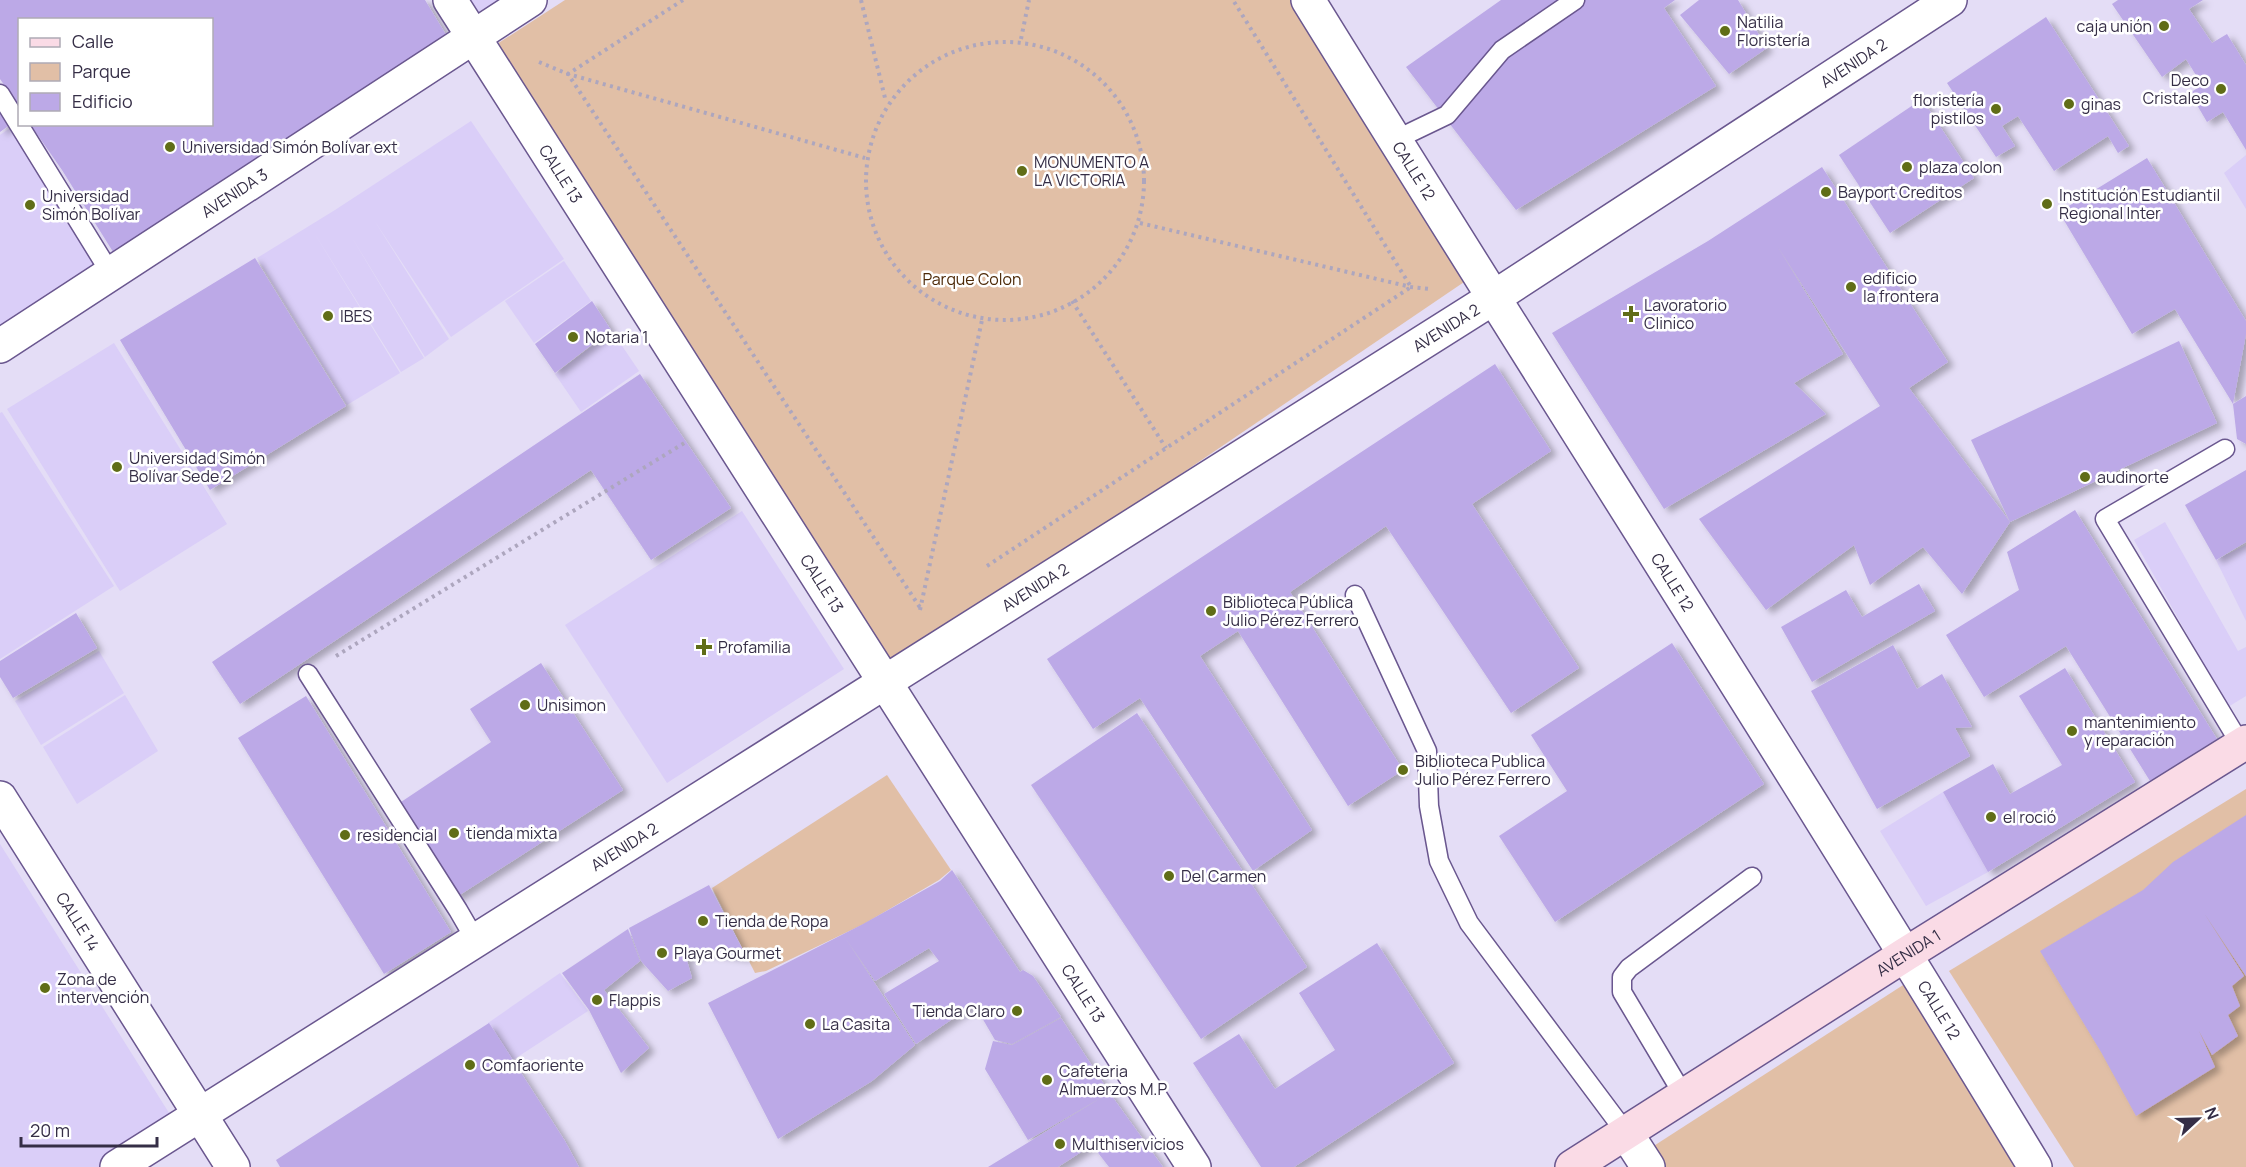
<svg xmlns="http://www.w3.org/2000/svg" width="2246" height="1167" font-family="Manrope,sans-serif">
	<defs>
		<filter id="shadow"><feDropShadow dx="6" dy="4" stdDeviation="3" flood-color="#0004"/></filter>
	</defs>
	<rect width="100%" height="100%" fill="#e4ddf6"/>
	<g fill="#dacef8">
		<polygon points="468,0 501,0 478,16"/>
		<polygon points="471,121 564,259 451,337 374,220 449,339 425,357 351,236 424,358 401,372 313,231 400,373 347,405 257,258 335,210"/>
		<polygon points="13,126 103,274 0,341 0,135"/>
		<polygon points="2246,155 2246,209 2224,173"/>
		<polygon points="564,261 591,301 534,343 505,301"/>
		<polygon points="612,331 639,371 581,412 555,374"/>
		<polygon points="114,343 227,524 120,591 7,409"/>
		<polygon points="2,412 114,586 0,659 0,413"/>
		<polygon points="742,511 844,669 667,783 565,625"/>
		<polygon points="2165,522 2238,651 2246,647 2246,696 2228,707 2134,540"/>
		<polygon points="2246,545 2246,621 2216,560"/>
		<polygon points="99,651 124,693 41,745 15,701"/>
		<polygon points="125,695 158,751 77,804 43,747"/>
		<polygon points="1943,792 1988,872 1926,906 1880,831"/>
		<polygon points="0,844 181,1132 125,1167 0,1167"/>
		<polygon points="560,973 588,1011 513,1060 488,1023"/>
	</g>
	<g fill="#e1bfa6">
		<polygon points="565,0 1296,0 1470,278 889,672 497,44"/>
		<polygon points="887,775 951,870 939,880 864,924 766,971 755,973 712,888"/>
		<polygon points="2246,789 2246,1167 2074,1167 1949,971"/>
		<polygon points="1914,978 2033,1167 1661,1167 1649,1149"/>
	</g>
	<g fill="#bca9e7" filter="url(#shadow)">
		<polygon points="0,0 425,0 451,43 120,263 62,170 30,124 212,124 212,20 20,20 20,108 0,79"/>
		<polygon points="1501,0 1675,0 1664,8 1716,86 1516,210 1406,67"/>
		<polygon points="1699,0 1738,0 1767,48 1729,74 1680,15"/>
		<polygon points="2118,0 2203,0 2189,9 2212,43 2227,34 2246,65 2246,150 2223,112 2207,122 2190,93 2202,85 2186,59 2162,77 2112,4"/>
		<polygon points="2046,17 2129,146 2118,153 2108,136 2054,171 2018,116 2002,126 2015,146 1996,157 1947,83"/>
		<polygon points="1922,99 1974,178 1890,233 1839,155"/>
		<polygon points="0,107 11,124 0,132"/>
		<polygon points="2147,158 2246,321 2246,334 2233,404 2246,396 2246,444 2237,439 2233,404 2175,309 2132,334 2059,212"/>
		<polygon points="1822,167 1948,362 1909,388 2010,522 1962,594 1923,547 1870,585 1854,545 1766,610 1699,519 1880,406 1776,244 1843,354 1794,383 1826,414 1664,509 1552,333 1708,241"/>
		<polygon points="255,258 346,406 210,490 120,340"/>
		<polygon points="592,301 611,330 555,373 535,344"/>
		<polygon points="2179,341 2217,423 2010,522 1971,440"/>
		<polygon points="1495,364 1551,451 1472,504 1579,668 1511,713 1386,526 1290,592 1403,770 1348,806 1238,631 1200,656 1312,830 1253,871 1140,698 1093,729 1047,659"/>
		<polygon points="640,374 731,508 651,560 591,470 240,704 212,662"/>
		<polygon points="2246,470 2246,542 2216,560 2185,505"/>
		<polygon points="2075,510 2217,739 2150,781 2066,646 1984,697 1946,635 2019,590 2007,552"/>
		<polygon points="1919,584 1935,611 1812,682 1781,627 1846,590 1862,617"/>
		<polygon points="76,613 97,648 13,698 0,677 0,661"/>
		<polygon points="1672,643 1764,784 1555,922 1499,836 1567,791 1531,735"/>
		<polygon points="1893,645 1917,689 1942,674 1972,727 1955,728 1970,756 1877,809 1811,691"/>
		<polygon points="541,663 623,790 455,898 398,804 491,742 470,709"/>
		<polygon points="2065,668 2135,782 1988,872 1943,792 1993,764 2010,794 2062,765 2019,696"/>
		<polygon points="306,696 451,932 384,974 238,738"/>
		<polygon points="1137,713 1307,967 1201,1039 1031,785"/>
		<polygon points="2246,815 2246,976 2204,913 2244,976 2232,986 2240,1006 2228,1015 2238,1036 2212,1055 2199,1031 2215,1067 2136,1116 2101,1052 2040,951 2143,890 2173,862"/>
		<polygon points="952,870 1020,972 1023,970 1033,976 1061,1017 1012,1044 995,1040 974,1004 916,1044 884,994 939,961 929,948 875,981 846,939 915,1045 872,1081 778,1139 708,1003 863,924 940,881"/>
		<polygon points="709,885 747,958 704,952 686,957 692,978 668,991 641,961 629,928"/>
		<polygon points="628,929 640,961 604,990 649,1048 621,1073 589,1010 562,973"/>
		<polygon points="1377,943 1454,1063 1294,1167 1261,1167 1193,1063 1239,1034 1275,1089 1335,1050 1299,993"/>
		<polygon points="1061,1018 1109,1092 1163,1167 1109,1167 1092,1145 1058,1167 988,1167 1104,1096 1028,1140 985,1069 993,1041 1012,1045"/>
		<polygon points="489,1023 565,1141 579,1167 280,1167 276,1160"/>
	</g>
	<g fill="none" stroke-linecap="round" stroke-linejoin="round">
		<defs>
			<g id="lane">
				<polyline points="0,94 111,274"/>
				<polyline points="1395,140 1447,115 1502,50 1575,0"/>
				<polyline points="2225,449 2105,519 2241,745"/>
				<polyline points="1355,595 1427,751 1429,806 1439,861 1469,923 1626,1133"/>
				<polyline points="308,674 458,910 476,941"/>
				<polyline points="1684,1096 1622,992 1622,977 1629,968 1752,877"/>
			</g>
			<g id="street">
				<path id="s1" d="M 450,0 L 1194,1167"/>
				<path id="s2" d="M 1308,0 C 1549,390 1798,775 2035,1167"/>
				<path id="s3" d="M 0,346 L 530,0"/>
				<path id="s4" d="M 0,798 L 233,1167"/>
				<polyline points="1626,1133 1648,1167"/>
				<path id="s5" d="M 117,1167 L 1493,298 L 1950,0"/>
			</g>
			<g id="secondary">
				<path id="s6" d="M 1572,1167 L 1906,954 L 2246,742"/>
			</g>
		</defs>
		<use href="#lane" stroke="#6a578f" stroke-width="21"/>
		<use href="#street" stroke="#6a578f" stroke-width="36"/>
		<use href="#secondary" stroke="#6a578f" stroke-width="36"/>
		<g stroke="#ada6be" stroke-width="4" stroke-dasharray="3 4.5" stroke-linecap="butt">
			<polyline points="683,0 568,74 921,609 923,608"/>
			<polyline points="861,0 886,102"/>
			<polyline points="1021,39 1029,0"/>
			<circle cx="1005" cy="181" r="139"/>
			<polyline points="539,62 568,74 865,158"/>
			<polyline points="1140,223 1411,287 1430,289"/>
			<polyline points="1072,301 1166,448"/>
			<polyline points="987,566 1411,287 1233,0"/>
			<polyline points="920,610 982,320"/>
			<polyline points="336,656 686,442"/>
		</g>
		<use href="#lane" stroke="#fff" stroke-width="18"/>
		<use href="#street" stroke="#fff" stroke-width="33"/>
		<use href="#secondary" stroke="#fadbe6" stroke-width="33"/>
	</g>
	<g fill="#606d17" stroke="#fff" stroke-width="2">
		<circle cx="2164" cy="26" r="6"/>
		<circle cx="1725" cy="31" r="6"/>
		<circle cx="2221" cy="89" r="6"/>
		<circle cx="2069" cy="104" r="6"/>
		<circle cx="1996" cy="109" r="6"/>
		<circle cx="170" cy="147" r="6"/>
		<circle cx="1907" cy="167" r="6"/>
		<circle cx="1022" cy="171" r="6"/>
		<circle cx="1826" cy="192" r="6"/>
		<circle cx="2047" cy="204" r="6"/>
		<circle cx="30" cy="205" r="6"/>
		<circle cx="1851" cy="287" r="6"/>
		<path d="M1628 305h6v6h6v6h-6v6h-6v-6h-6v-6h6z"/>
		<circle cx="328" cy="316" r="6"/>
		<circle cx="573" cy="337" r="6"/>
		<circle cx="117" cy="467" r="6"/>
		<circle cx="2085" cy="477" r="6"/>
		<circle cx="1211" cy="611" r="6"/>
		<path d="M701 638h6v6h6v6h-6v6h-6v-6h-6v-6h6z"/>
		<circle cx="525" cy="705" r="6"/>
		<circle cx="2072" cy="731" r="6"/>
		<circle cx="1403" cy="770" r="6"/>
		<circle cx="1991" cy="817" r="6"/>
		<circle cx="454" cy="833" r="6"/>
		<circle cx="345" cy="835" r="6"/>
		<circle cx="1169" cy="876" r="6"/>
		<circle cx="703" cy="921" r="6"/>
		<circle cx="662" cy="953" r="6"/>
		<circle cx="45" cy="988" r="6"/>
		<circle cx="597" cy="1000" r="6"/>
		<circle cx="1017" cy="1011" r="6"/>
		<circle cx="810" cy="1024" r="6"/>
		<circle cx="470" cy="1065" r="6"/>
		<circle cx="1047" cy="1080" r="6"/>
		<circle cx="1060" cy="1144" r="6"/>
	</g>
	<g text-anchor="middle" stroke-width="5" stroke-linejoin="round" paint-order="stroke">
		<g font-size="16" fill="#352e46" stroke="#fff" text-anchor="start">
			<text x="1737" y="28">Natilia<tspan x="1737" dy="18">Floristería</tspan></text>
			<text x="2152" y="32" text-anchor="end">caja unión</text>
			<text x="2209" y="86" text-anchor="end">Deco<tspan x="2209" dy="18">Cristales</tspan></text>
			<text x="1984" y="106" text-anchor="end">floristería<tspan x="1984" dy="18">pistilos</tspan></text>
			<text x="2081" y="110">ginas</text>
			<text x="182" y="153">Universidad Simón Bolívar ext</text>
			<text x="1034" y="168">MONUMENTO A<tspan x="1034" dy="18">LA VICTORIA</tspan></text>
			<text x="1919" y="173">plaza colon</text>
			<text x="1838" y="198">Bayport Creditos</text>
			<text x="2059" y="201">Institución Estudiantil<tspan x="2059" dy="18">Regional Inter</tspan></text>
			<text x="42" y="202">Universidad<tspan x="42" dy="18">Simón Bolívar</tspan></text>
			<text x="1863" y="284">edificio<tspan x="1863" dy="18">la frontera</tspan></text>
			<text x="1644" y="311">Lavoratorio<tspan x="1644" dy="18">Clinico</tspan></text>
			<text x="340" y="322">IBES</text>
			<text x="585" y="343">Notaria 1</text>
			<text x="129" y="464">Universidad Simón<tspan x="129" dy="18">Bolívar Sede 2</tspan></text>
			<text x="2097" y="483">audinorte</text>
			<text x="1223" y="608">Biblioteca Pública<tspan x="1223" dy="18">Julio Pérez Ferrero</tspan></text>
			<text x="718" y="653">Profamilia</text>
			<text x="537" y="711">Unisimon</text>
			<text x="2084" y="728">mantenimiento<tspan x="2084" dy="18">y reparación</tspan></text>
			<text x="1415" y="767">Biblioteca Publica<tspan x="1415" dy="18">Julio Pérez Ferrero</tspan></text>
			<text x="2003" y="823">el roció</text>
			<text x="466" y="839">tienda mixta</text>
			<text x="357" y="841">residencial</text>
			<text x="1181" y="882">Del Carmen</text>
			<text x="715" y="927">Tienda de Ropa</text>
			<text x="674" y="959">Playa Gourmet</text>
			<text x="57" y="985">Zona de<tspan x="57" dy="18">intervención</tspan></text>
			<text x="609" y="1006">Flappis</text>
			<text x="1005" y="1017" text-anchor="end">Tienda Claro</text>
			<text x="822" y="1030">La Casita</text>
			<text x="482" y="1071">Comfaoriente</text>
			<text x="1059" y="1077">Cafeteria<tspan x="1059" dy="18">Almuerzos M.P</tspan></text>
			<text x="1072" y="1150">Multhiservicios</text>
		</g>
		<g font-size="16" fill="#352e46" stroke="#fff">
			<text dy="6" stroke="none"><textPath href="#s5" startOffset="2058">AVENIDA 2</textPath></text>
			<text dy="6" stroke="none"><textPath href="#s2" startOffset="201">CALLE 12</textPath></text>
			<text dy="6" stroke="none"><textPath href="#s1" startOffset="206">CALLE 13</textPath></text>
			<text dy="6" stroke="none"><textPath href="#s3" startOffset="280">AVENIDA 3</textPath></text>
			<text dy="6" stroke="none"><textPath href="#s5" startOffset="1572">AVENIDA 2</textPath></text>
			<text dy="6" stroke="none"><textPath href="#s1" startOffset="692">CALLE 13</textPath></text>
			<text dy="6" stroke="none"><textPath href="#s2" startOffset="687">CALLE 12</textPath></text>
			<text dy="6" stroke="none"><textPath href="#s5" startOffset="1086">AVENIDA 2</textPath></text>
			<text dy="6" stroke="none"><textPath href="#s5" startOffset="600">AVENIDA 2</textPath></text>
			<text dy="6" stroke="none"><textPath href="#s4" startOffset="146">CALLE 14</textPath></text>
			<text dy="6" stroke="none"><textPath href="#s6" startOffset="399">AVENIDA 1</textPath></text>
			<text dy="6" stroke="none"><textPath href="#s1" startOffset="1178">CALLE 13</textPath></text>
			<text dy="6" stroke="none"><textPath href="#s2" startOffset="1191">CALLE 12</textPath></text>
		</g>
		<g font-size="16" fill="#4d2907" stroke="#fff">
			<text x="972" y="285">Parque Colon</text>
		</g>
	</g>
	<rect x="18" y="18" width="195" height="108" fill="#ffffff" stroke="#aeabb5" stroke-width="1.5"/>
	<rect x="30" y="38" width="30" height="9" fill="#fadbe6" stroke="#aeabb5" stroke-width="1.5"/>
	<text x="72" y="48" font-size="18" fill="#352e46">Calle</text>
	<rect x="30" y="63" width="30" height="18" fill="#e1bfa6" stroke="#aeabb5" stroke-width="1.5"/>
	<text x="72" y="78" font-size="18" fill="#352e46">Parque</text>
	<rect x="30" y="93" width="30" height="18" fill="#bca9e7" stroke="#aeabb5" stroke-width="1.5"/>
	<text x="72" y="108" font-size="18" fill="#352e46">Edificio</text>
	<g transform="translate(2198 1119) rotate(68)" stroke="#ffffff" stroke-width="4.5" paint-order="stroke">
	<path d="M0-4.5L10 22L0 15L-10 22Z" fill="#352e46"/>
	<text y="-9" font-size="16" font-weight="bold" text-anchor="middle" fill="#352e46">N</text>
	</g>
	<path d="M21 1137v9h136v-9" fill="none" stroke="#352e46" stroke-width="3"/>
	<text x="30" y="1137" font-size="18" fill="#352e46" stroke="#ffffff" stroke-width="4.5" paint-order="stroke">20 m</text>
</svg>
